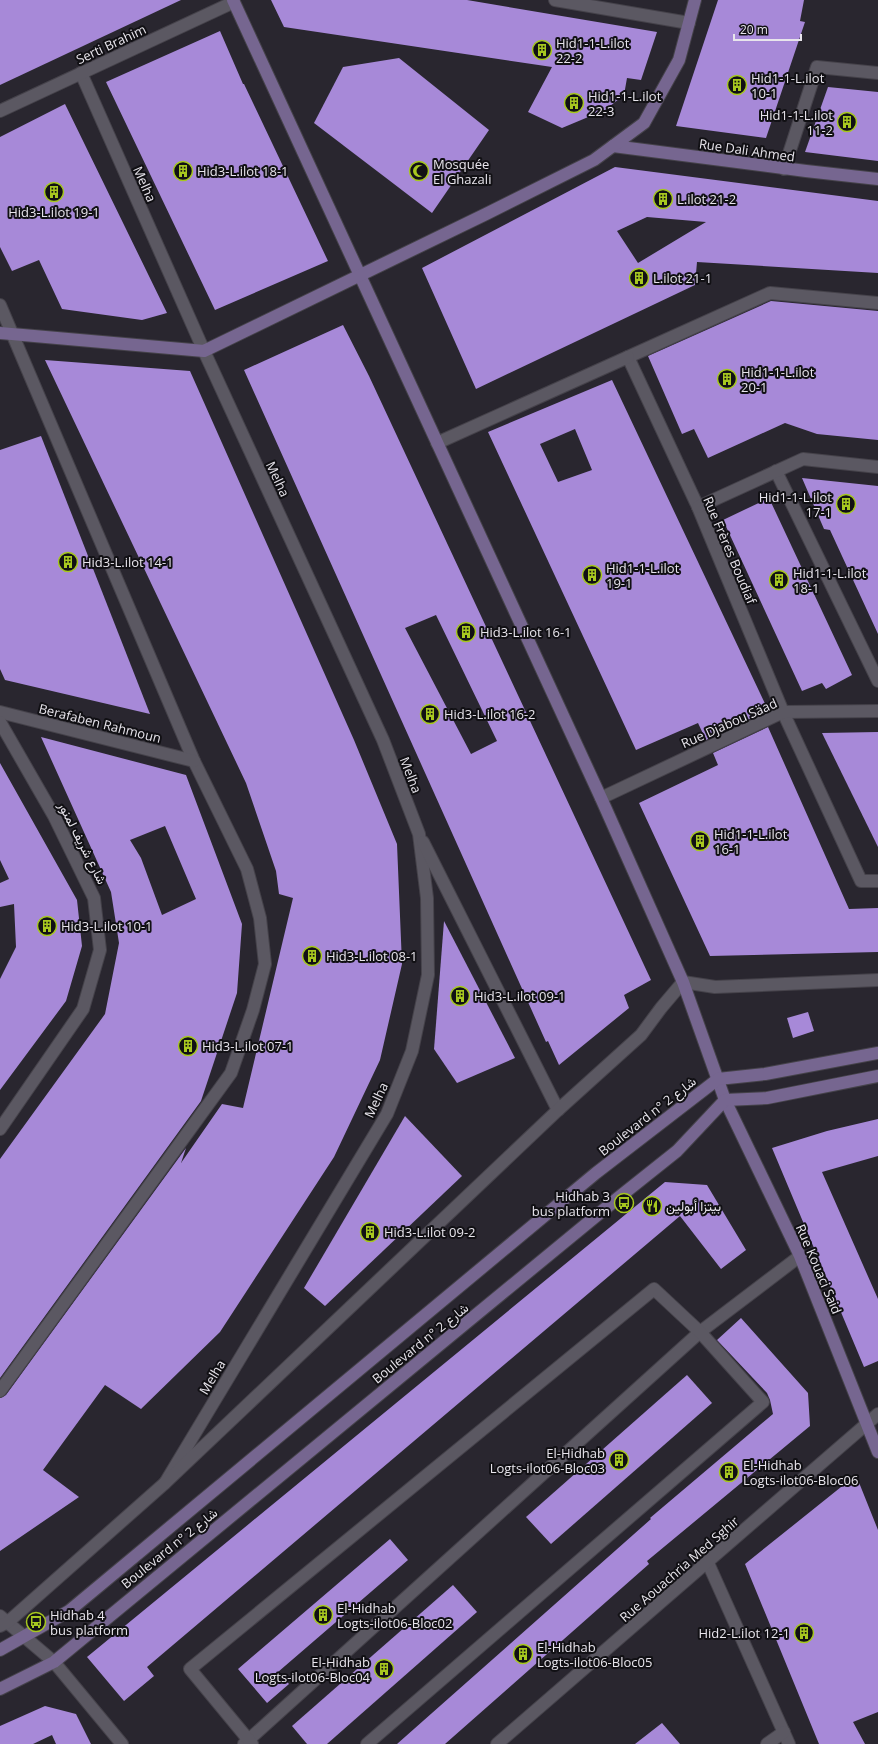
<svg xmlns="http://www.w3.org/2000/svg" width="878" height="1744" font-family="'Open Sans',Vazirmatn,sans-serif">
	<rect width="100%" height="100%" fill="#29262f"/>
	<g fill="#a789d8" fill-rule="evenodd">
		<polygon points="0,0 181,0 0,85"/>
		<polygon points="271,0 467,0 657,32 641,80 627,78 624,95 605,110 562,128 528,112 552,67 284,27"/>
		<polygon points="718,0 804,0 800,21 805,22 766,138 676,126"/>
		<polygon points="220,31 243,84 244,84 328,261 215,310 106,82"/>
		<polygon points="399,58 489,130 432,213 314,123 343,67"/>
		<polygon points="828,87 878,92 878,161 805,152"/>
		<polygon points="65,104 167,313 142,320 62,309 39,260 12,271 0,247 0,137"/>
		<path d="M 615,167 L 878,201 L 878,273 L 697,262 L 695,285 L 476,389 L 422,268 ZM 647,217 L 706,222 L 638,263 L 617,231 Z"/>
		<polygon points="771,301 878,311 878,440 817,434 785,423 708,458 694,429 682,434 648,356"/>
		<path d="M 343,325 L 369,376 L 651,980 L 624,995 L 629,1008 L 559,1065 L 548,1041 L 546,1042 L 244,370 ZM 436,615 L 497,741 L 471,754 L 405,628 Z"/>
		<polygon points="45,360 190,371 354,740 397,844 402,964 380,1060 334,1157 220,1332 141,1409 105,1385 43,1470 79,1497 0,1551 0,1398 6,1395 186,1148 181,1163 222,1104 243,1108 293,898 279,894 276,871 246,783"/>
		<path d="M 612,380 L 768,710 L 706,740 L 698,723 L 636,750 L 488,432 ZM 575,429 L 592,470 L 558,482 L 540,444 Z"/>
		<polygon points="41,436 150,714 5,680 0,669 0,450"/>
		<polygon points="802,478 878,486 878,634 830,530 824,529"/>
		<polygon points="769,498 852,675 826,689 822,683 802,691 723,520"/>
		<polygon points="768,727 849,909 878,908 878,952 710,956 639,803 718,765 713,753"/>
		<polygon points="878,732 878,847 822,733"/>
		<path d="M 41,737 L 186,775 L 242,924 L 237,993 L 201,1101 L 0,1378 L 0,1159 L 105,1014 L 119,943 L 111,892 ZM 165,826 L 196,899 L 162,915 L 141,858 L 130,840 Z"/>
		<polygon points="0,763 77,900 82,946 66,1001 0,1090 0,979 16,947 14,904 0,907 0,883 9,879 0,860"/>
		<polygon points="444,921 515,1058 457,1083 434,1049"/>
		<polygon points="808,1012 814,1031 793,1038 787,1018"/>
		<polygon points="405,1116 462,1176 325,1306 304,1288"/>
		<polygon points="878,1119 878,1156 822,1172 878,1299 878,1361 864,1367 772,1148 827,1131"/>
		<polygon points="665,1182 707,1185 746,1250 721,1269 680,1216 147,1667 154,1676 124,1701 87,1657"/>
		<polygon points="741,1318 808,1393 810,1426 647,1561 649,1564 445,1744 397,1744 651,1519 650,1518 773,1414 770,1400 767,1393 717,1340"/>
		<polygon points="687,1375 712,1403 551,1544 526,1517"/>
		<polygon points="856,1475 878,1530 878,1712 853,1722 865,1744 819,1744 745,1564"/>
		<polygon points="390,1539 408,1560 278,1672 289,1684 267,1703 238,1669"/>
		<polygon points="453,1585 477,1612 327,1744 307,1744 292,1726"/>
		<polygon points="45,1706 76,1714 91,1744 56,1744 52,1735 33,1744 0,1744 0,1726"/>
		<polygon points="662,1723 680,1744 635,1744"/>
	</g>
	<g fill="none" stroke-linecap="round" stroke-linejoin="round">
		<defs>
			<g id="street">
				<polyline points="555,0 689,23"/>
				<polyline points="81,73 204,351 383,740 419,834 427,898 428,975 412,1051 387,1114 165,1483"/>
				<polyline points="0,111 234,2"/>
				<polyline points="784,169 817,67 878,73"/>
				<polyline points="878,303 770,293 628,357 698,507 783,712 861,881 878,881"/>
				<polyline points="0,305 194,761 247,869 260,918 265,964 253,1010 231,1073 0,1391"/>
				<polyline points="437,443 628,357"/>
				<polyline points="776,471 878,681"/>
				<polyline points="698,507 803,459 878,467"/>
				<polyline points="0,712 194,761"/>
				<polyline points="0,722 54,816 94,898 100,950 83,1009 0,1129"/>
				<polyline points="601,798 783,712 878,711"/>
				<polyline points="423,842 558,1110"/>
				<polyline points="708,1563 789,1744"/>
				<polyline points="0,1616 54,1662 122,1744"/>
				<polyline points="0,1626 8,1622 165,1483 558,1110 641,1035 661,1008 683,982 715,987 878,980"/>
				<polyline points="244,1744 700,1332 800,1256"/>
				<polyline points="252,1744 190,1669 654,1289 700,1332 763,1402 367,1744"/>
				<polyline points="497,1744 878,1414"/>
				<polyline points="767,1744 784,1732"/>
			</g>
			<g id="secondary">
				<polyline points="233,0 601,798 683,982 725,1100 800,1256 878,1452"/>
				<polyline points="613,146 806,171 878,179"/>
				<polyline points="0,333 204,351 486,214 594,160 644,123 679,60 695,0"/>
				<polyline points="0,1650 69,1611 596,1173 718,1079 765,1074 878,1053"/>
				<polyline points="0,1689 54,1662 618,1198 677,1151 725,1100 767,1098 878,1076"/>
			</g>
		</defs>
		<use href="#street" stroke="#45424a" stroke-width="14"/>
		<use href="#secondary" stroke="#45424a" stroke-width="14"/>
		<use href="#street" stroke="#5b5862" stroke-width="12"/>
		<use href="#secondary" stroke="#766690" stroke-width="12"/>
	</g>
	<defs>
		<symbol id="building-ring" viewBox="-11 -11 22 22"><circle r="9.5" fill="#111014" stroke="#a7c81f" stroke-width="1.5"/><path d="M-4-6H4V6H1V3H-1V6H-4ZM-2.5-4.3h1.7v1.8h-1.7ZM.8-4.3h1.7v1.8H.8ZM-2.5-1h1.7V.8h-1.7ZM.8-1h1.7V.8H.8Z" fill="#a7c81f"/></symbol>
		<symbol id="mosque-ring" viewBox="-11 -11 22 22"><circle r="9.5" fill="#111014" stroke="#a7c81f" stroke-width="1.5"/><path d="M3.5-4.9A6 6 0 1 0 3.5 4.9A5 5 0 1 1 3.5-4.9Z" fill="#a7c81f"/></symbol>
		<symbol id="bus-ring" viewBox="-11 -11 22 22"><circle r="9.5" fill="#111014" stroke="#a7c81f" stroke-width="1.5"/><path d="M-5-6H5V4H4V6H2V4H-2V6H-4V4H-5ZM-3.5-4V0h7V-4ZM-3.5 1.2v1.5H-2V1.2ZM2 1.2v1.5H3.5V1.2Z" fill="#a7c81f"/></symbol>
		<symbol id="restaurant-ring" viewBox="-11 -11 22 22"><circle r="9.5" fill="#111014" stroke="#a7c81f" stroke-width="1.5"/><path d="M-5-6h1v4h1v-4h1v4h1v-4h1v5L-1.5 .5V6h-2V.5L-5-1ZM5-6V6H3V1.5H1.5Q1.5-4 5-6Z" fill="#a7c81f"/></symbol>
	</defs>
	<g fill-rule="evenodd">
		<use href="#building-ring" x="531" y="39" width="22" height="22"/>
		<use href="#building-ring" x="726" y="74" width="22" height="22"/>
		<use href="#building-ring" x="563" y="92" width="22" height="22"/>
		<use href="#building-ring" x="836" y="111" width="22" height="22"/>
		<use href="#building-ring" x="172" y="160" width="22" height="22"/>
		<use href="#mosque-ring" x="408" y="160" width="22" height="22"/>
		<use href="#building-ring" x="43" y="181" width="22" height="22"/>
		<use href="#building-ring" x="652" y="188" width="22" height="22"/>
		<use href="#building-ring" x="628" y="267" width="22" height="22"/>
		<use href="#building-ring" x="716" y="368" width="22" height="22"/>
		<use href="#building-ring" x="835" y="493" width="22" height="22"/>
		<use href="#building-ring" x="57" y="551" width="22" height="22"/>
		<use href="#building-ring" x="581" y="564" width="22" height="22"/>
		<use href="#building-ring" x="768" y="569" width="22" height="22"/>
		<use href="#building-ring" x="455" y="621" width="22" height="22"/>
		<use href="#building-ring" x="419" y="703" width="22" height="22"/>
		<use href="#building-ring" x="689" y="830" width="22" height="22"/>
		<use href="#building-ring" x="36" y="915" width="22" height="22"/>
		<use href="#building-ring" x="301" y="945" width="22" height="22"/>
		<use href="#building-ring" x="449" y="985" width="22" height="22"/>
		<use href="#building-ring" x="177" y="1035" width="22" height="22"/>
		<use href="#bus-ring" x="613" y="1192" width="22" height="22"/>
		<use href="#restaurant-ring" x="641" y="1195" width="22" height="22"/>
		<use href="#building-ring" x="359" y="1221" width="22" height="22"/>
		<use href="#building-ring" x="608" y="1449" width="22" height="22"/>
		<use href="#building-ring" x="718" y="1461" width="22" height="22"/>
		<use href="#building-ring" x="312" y="1604" width="22" height="22"/>
		<use href="#bus-ring" x="25" y="1611" width="22" height="22"/>
		<use href="#building-ring" x="793" y="1622" width="22" height="22"/>
		<use href="#building-ring" x="512" y="1643" width="22" height="22"/>
		<use href="#building-ring" x="373" y="1658" width="22" height="22"/>
	</g>
	<g text-anchor="middle" stroke-width="4" stroke-linejoin="round" paint-order="stroke">
		<g font-size="13" fill="#e8e5ec" stroke="#111014" text-anchor="start">
			<text x="556" y="48">Hid1-1-L.ilot<tspan x="556" dy="15">22-2</tspan></text>
			<text x="751" y="83">Hid1-1-L.ilot<tspan x="751" dy="15">10-1</tspan></text>
			<text x="588" y="101">Hid1-1-L.ilot<tspan x="588" dy="15">22-3</tspan></text>
			<text x="833" y="120" text-anchor="end">Hid1-1-L.ilot<tspan x="833" dy="15">11-2</tspan></text>
			<text x="433" y="169">Mosquée<tspan x="433" dy="15">El Ghazali</tspan></text>
			<text x="197" y="176">Hid3-L.ilot 18-1</text>
			<text x="677" y="204">L.ilot 21-2</text>
			<text x="54" y="217" text-anchor="middle">Hid3-L.ilot 19-1</text>
			<text x="653" y="283">L.ilot 21-1</text>
			<text x="741" y="377">Hid1-1-L.ilot<tspan x="741" dy="15">20-1</tspan></text>
			<text x="832" y="502" text-anchor="end">Hid1-1-L.ilot<tspan x="832" dy="15">17-1</tspan></text>
			<text x="82" y="567">Hid3-L.ilot 14-1</text>
			<text x="606" y="573">Hid1-1-L.ilot<tspan x="606" dy="15">19-1</tspan></text>
			<text x="793" y="578">Hid1-1-L.ilot<tspan x="793" dy="15">18-1</tspan></text>
			<text x="480" y="637">Hid3-L.ilot 16-1</text>
			<text x="444" y="719">Hid3-L.ilot 16-2</text>
			<text x="714" y="839">Hid1-1-L.ilot<tspan x="714" dy="15">16-1</tspan></text>
			<text x="61" y="931">Hid3-L.ilot 10-1</text>
			<text x="326" y="961">Hid3-L.ilot 08-1</text>
			<text x="474" y="1001">Hid3-L.ilot 09-1</text>
			<text x="202" y="1051">Hid3-L.ilot 07-1</text>
			<text x="610" y="1201" text-anchor="end">Hidhab 3<tspan x="610" dy="15">bus platform</tspan></text>
			<text x="666" y="1211">بيتزا أبولين</text>
			<text x="384" y="1237">Hid3-L.ilot 09-2</text>
			<text x="605" y="1458" text-anchor="end">El-Hidhab<tspan x="605" dy="15">Logts-ilot06-Bloc03</tspan></text>
			<text x="743" y="1470">El-Hidhab<tspan x="743" dy="15">Logts-ilot06-Bloc06</tspan></text>
			<text x="337" y="1613">El-Hidhab<tspan x="337" dy="15">Logts-ilot06-Bloc02</tspan></text>
			<text x="50" y="1620">Hidhab 4<tspan x="50" dy="15">bus platform</tspan></text>
			<text x="790" y="1638" text-anchor="end">Hid2-L.ilot 12-1</text>
			<text x="537" y="1652">El-Hidhab<tspan x="537" dy="15">Logts-ilot06-Bloc05</tspan></text>
			<text x="370" y="1667" text-anchor="end">El-Hidhab<tspan x="370" dy="15">Logts-ilot06-Bloc04</tspan></text>
		</g>
		<g font-size="13" fill="#e8e5ec" stroke="#111014">
			<text transform="translate(111 44) rotate(-25)" y="5">Serti Brahim</text>
			<text transform="translate(747 150) rotate(8)" y="5">Rue Dali Ahmed</text>
			<text transform="translate(145 184) rotate(66)" y="5">Melha</text>
			<text transform="translate(278 479) rotate(65)" y="5">Melha</text>
			<text transform="translate(730 550) rotate(67)" y="5">Rue Frères Boudiaf</text>
			<text transform="translate(100 723) rotate(14)" y="5">Berafaben Rahmoun</text>
			<text transform="translate(729 723) rotate(-24)" y="5">Rue Djabou Säad</text>
			<text transform="translate(411 775) rotate(69)" y="5">Melha</text>
			<text transform="translate(83 843) rotate(63)" y="5">شارع شريف لمنور</text>
			<text transform="translate(376 1100) rotate(-65)" y="5">Melha</text>
			<text transform="translate(647 1116) rotate(-38)" y="5">Boulevard n° شارع 2</text>
			<text transform="translate(819 1269) rotate(67)" y="5">Rue Kouaci Said</text>
			<text transform="translate(420 1343) rotate(-39)" y="5">Boulevard n° شارع 2</text>
			<text transform="translate(212 1377) rotate(-59)" y="5">Melha</text>
			<text transform="translate(169 1548) rotate(-39)" y="5">Boulevard n° شارع 2</text>
			<text transform="translate(679 1569) rotate(-41)" y="5">Rue Aouachria Med Sghir</text>
		</g>
	</g>
	<path d="M734 34v6h67v-6" fill="none" stroke="#e8e5ec" stroke-width="2"/>
	<text x="740" y="34" font-size="12" fill="#e8e5ec" stroke="#111014" stroke-width="3" paint-order="stroke">20 m</text>
</svg>
